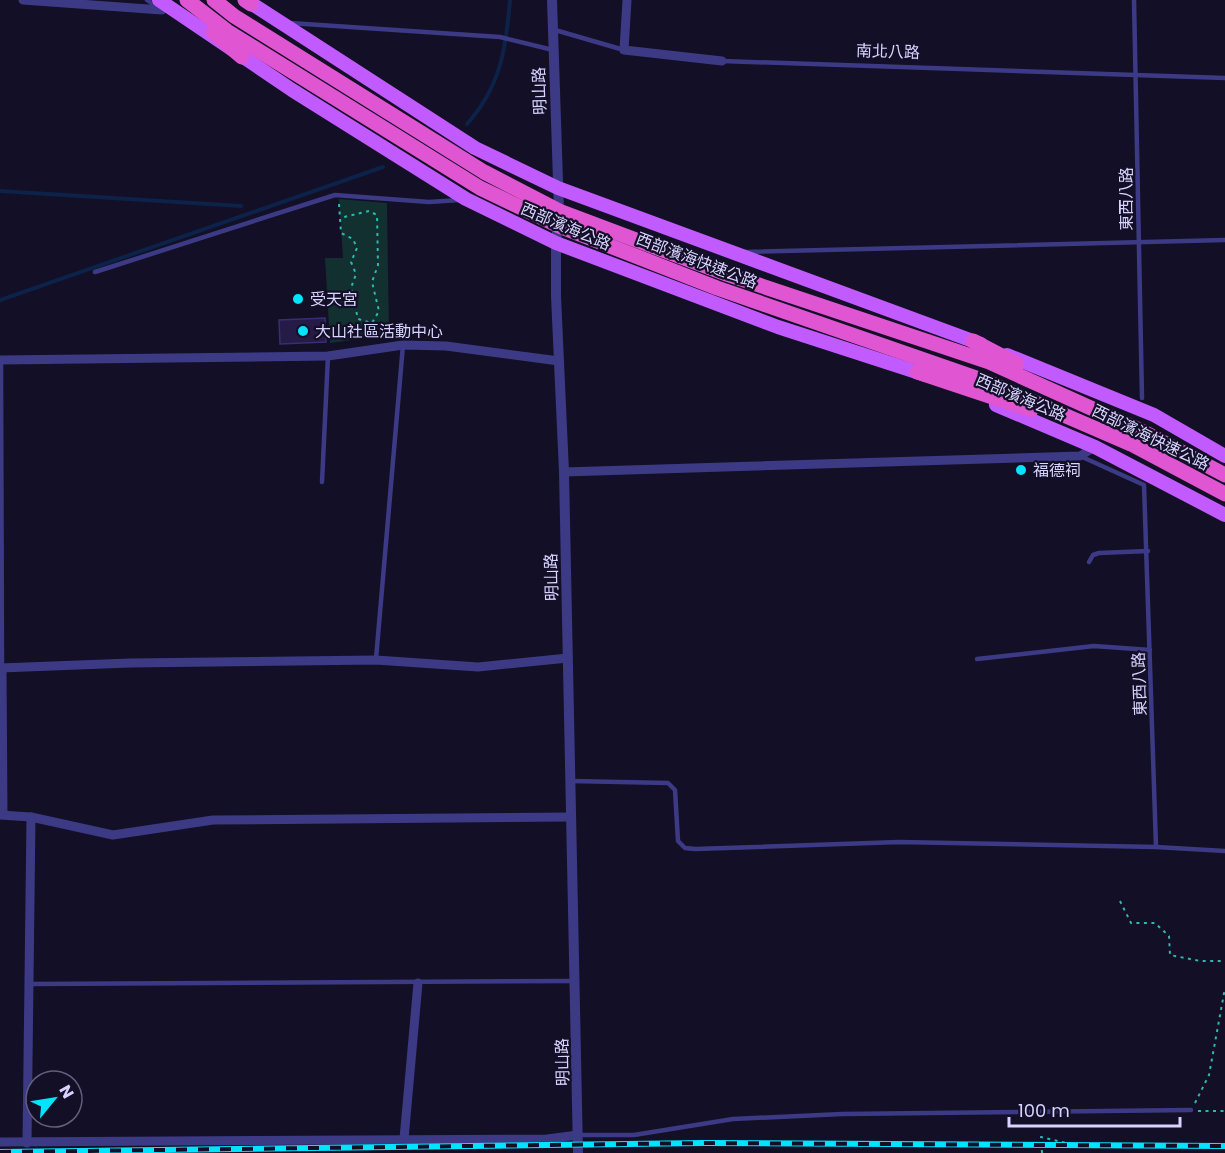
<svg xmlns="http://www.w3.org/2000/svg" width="1225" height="1153" font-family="Poppins,'Noto Sans TC',sans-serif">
	<rect width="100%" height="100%" fill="#130f26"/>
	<polygon fill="#12302f" points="339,199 387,203 389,335 330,343 325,258 343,258"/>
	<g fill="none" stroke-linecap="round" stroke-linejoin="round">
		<g stroke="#0c2248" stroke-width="4">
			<path d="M 467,124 C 501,86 506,48 510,0"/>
			<polyline points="0,191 241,206"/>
			<polyline points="0,300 383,167"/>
		</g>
	</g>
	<polygon fill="#241b47" stroke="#3b2d73" stroke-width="1.5" points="325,318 326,342 280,344 279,320"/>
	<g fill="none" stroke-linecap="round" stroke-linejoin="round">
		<g stroke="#2fb8b0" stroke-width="2" stroke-dasharray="3 4.5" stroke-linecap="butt">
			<polyline points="339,204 341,233 353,239 357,248 351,262 356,274 351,288 358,319 372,323 379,311 372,282 378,265 377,215 369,211 340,218"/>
			<polyline points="1120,901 1131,923 1155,923 1169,936 1170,955 1200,961 1225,961"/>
			<polyline points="1195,1103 1209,1075 1225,988"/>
			<polyline points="1198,1111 1225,1111"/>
			<polyline points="1042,1153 1041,1137 1066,1143"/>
		</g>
		<g stroke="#3d3a85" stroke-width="4.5">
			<polyline points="147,0 157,7"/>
			<polyline points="1134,0 1142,398"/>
			<polyline points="290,23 500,37 553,50"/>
			<polyline points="555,30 624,50"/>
			<polyline points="722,61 1225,78"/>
			<polyline points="745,252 1225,240"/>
			<polyline points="95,272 335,195 429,202 459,200"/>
			<polyline points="1,361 2,667"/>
			<polyline points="1080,456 1144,485 1156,847"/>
			<polyline points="322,482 328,356"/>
			<polyline points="1089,562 1093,555 1099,553 1148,551"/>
			<polyline points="376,659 403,345"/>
			<polyline points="977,659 1094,646 1150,650"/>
			<polyline points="571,781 668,783 675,790 678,841 685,848 695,849 899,842 1156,847 1225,851"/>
			<polyline points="29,984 575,981"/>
			<polyline points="578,1135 634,1135 733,1119 842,1114 1191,1110"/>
		</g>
		<g stroke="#3d3a85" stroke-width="9">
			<polyline points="23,0 162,10"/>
			<polyline points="627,0 624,50 722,61"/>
			<polyline points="0,360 328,356 403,345 446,346 559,361"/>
			<polyline points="564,472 1080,456 1095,447"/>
			<polyline points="0,668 130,663 376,660 478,667 568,658"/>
			<polyline points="2,668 3,814"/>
			<polyline points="0,815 31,817 113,835 213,820 571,817"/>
			<polyline points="404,1139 418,983"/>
			<polyline points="0,1142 547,1139 578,1135"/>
			<polyline points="27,1143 31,817"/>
		</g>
		<polyline stroke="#3d3a85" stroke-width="10" points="552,0 559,211 556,243 556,296 564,472 578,1153"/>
		<g stroke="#c25bff" stroke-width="14">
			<polyline points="159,0 292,90 466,199 556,243 778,327 926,375"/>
			<polyline points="246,0 475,148 558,188 981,344"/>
			<polyline points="1007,355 1154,415 1225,456"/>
			<polyline points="996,405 1095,447 1225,515"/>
		</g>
		<g stroke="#e055d1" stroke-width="15">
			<polyline points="187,0 227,31 480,188 559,226 717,288 985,381 1131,444 1225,494"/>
			<polyline points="214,0 234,16 484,172 559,211 729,275 989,362 1144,432 1225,475"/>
			<polyline points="245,0 251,4"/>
			<polyline points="213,32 242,57"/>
			<polyline points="973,341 1017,364"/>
			<polyline points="917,372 1031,410"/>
		</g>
		<defs>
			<polyline id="rail" points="0,1152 704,1143 1225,1146"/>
		</defs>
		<use href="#rail" stroke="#00e5ff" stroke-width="6"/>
		<use href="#rail" stroke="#130f26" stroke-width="4" stroke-dasharray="11" stroke-linecap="butt"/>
	</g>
	<g fill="#00e5ff" stroke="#130f26" stroke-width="2">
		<circle cx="298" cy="299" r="6"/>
		<circle cx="303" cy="331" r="6"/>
		<circle cx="1021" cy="470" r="6"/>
	</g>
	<g text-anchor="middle" stroke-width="4.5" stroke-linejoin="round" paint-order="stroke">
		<g font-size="16" fill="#d9d4ff" stroke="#130f26">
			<text transform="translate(888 51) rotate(2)" y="6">南北八路</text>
			<text transform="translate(539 91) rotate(-92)" y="6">明山路</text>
			<text transform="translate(1126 199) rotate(-90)" y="6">東西八路</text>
			<text transform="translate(566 226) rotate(23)" y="6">西部濱海公路</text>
			<text transform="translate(697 260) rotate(21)" y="6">西部濱海快速公路</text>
			<text transform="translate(1021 397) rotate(23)" y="6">西部濱海公路</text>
			<text transform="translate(1151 437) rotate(26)" y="6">西部濱海快速公路</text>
			<text transform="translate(551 577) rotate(-91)" y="6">明山路</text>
			<text transform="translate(1139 684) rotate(-92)" y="6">東西八路</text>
			<text transform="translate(562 1062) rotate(-91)" y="6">明山路</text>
		</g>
		<g font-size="16" fill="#d9d4ff" stroke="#130f26" text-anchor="start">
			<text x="310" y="305">受天宮</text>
			<text x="315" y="337">大山社區活動中心</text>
			<text x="1033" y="476">福德祠</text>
		</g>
	</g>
	<g transform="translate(54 1099) rotate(60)"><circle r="28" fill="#130f26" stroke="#625e7d" stroke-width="1.5"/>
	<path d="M0-4.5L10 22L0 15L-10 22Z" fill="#00e5ff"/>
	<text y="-9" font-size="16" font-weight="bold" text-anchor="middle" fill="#d9d4ff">N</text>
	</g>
	<path d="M1009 1117v9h171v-9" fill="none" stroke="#d9d4ff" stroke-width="3"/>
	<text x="1018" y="1117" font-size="18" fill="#d9d4ff" stroke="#130f26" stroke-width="4.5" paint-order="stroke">100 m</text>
</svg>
